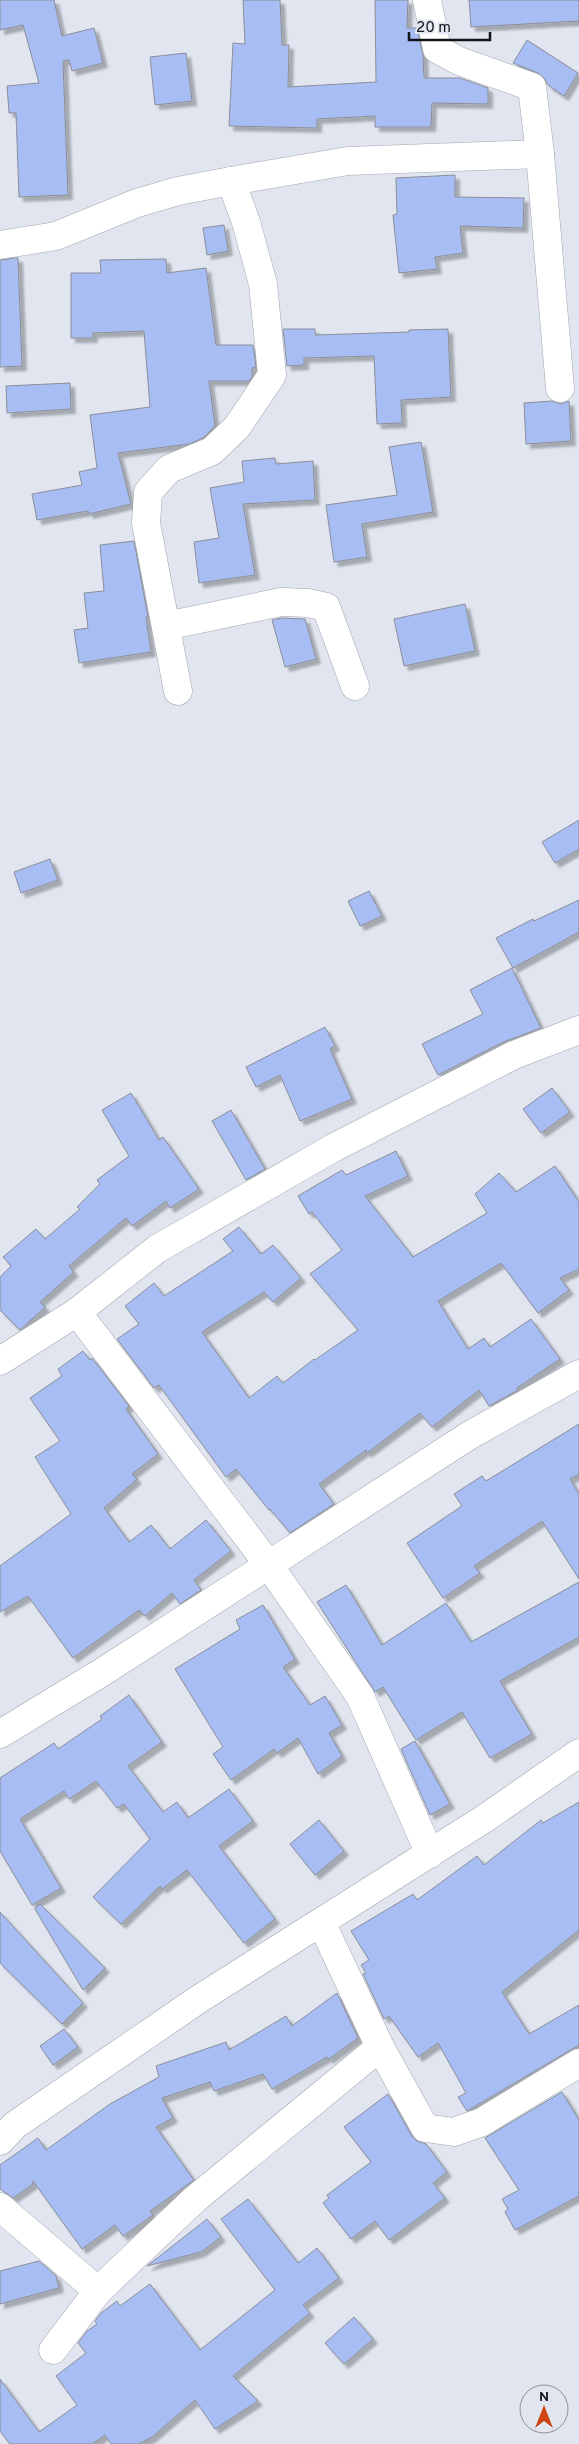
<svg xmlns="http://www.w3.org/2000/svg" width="579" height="2444" font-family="Overpass,sans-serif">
	<defs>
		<filter id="shadow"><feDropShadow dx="4.5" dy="4.5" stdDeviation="1" flood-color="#0004"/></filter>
	</defs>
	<rect width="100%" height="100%" fill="#e0e5ef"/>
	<g fill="#a8bdf3" stroke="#8a8e98" filter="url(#shadow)">
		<polygon points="0,0 54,0 62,36 94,28 103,63 72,71 69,60 63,61 68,195 19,197 16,113 9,113 7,86 39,83 23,25 0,30"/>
		<polygon points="243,0 280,0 282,45 289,45 288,87 376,82 375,0 408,0 407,28 417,28 423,55 424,78 460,78 488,88 488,104 432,103 431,127 375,127 375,116 317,119 317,128 229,126 233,43 245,44"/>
		<polygon points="469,0 579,0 579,21 471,27"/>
		<polygon points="527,40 578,73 564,96 548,85 544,78 538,73 513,63"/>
		<polygon points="186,53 192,101 155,105 150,57"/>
		<polygon points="455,175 455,197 524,198 523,228 460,226 463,253 435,257 437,269 399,273 393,215 397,214 396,178"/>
		<polygon points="224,225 228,251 207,255 203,228"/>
		<polygon points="15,258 18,258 22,366 0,367 0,260"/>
		<polygon points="166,259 167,273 206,268 216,345 253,345 256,367 252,368 252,377 249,381 209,381 215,426 203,438 189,444 118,453 131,504 89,514 88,511 37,520 32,494 82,485 79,472 97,468 90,415 150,407 144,331 93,333 93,338 71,338 71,273 101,273 100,260"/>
		<polygon points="283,329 315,329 315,335 409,332 409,330 448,329 451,397 401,400 402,423 377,424 374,356 304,358 304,365 287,366"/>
		<polygon points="70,383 71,409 7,413 6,386"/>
		<polygon points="552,401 561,404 569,401 571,441 526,444 524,403"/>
		<polygon points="421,442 433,512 362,524 367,557 334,562 326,505 397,495 389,447"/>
		<polygon points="275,458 276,464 313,461 315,500 243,504 255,575 199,583 194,542 219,538 210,488 244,482 242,461"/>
		<polygon points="134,541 148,617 146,617 151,652 79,663 74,630 88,628 84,593 104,591 100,545"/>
		<polygon points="465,604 475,651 404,666 394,619"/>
		<polygon points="282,618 305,619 316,659 285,667 272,620"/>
		<polygon points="579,820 579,849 555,863 542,842"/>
		<polygon points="50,859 58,880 21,893 14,872"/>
		<polygon points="369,891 382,916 360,926 348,901"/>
		<polygon points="579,900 579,932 513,968 496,938 533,919 534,921"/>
		<polygon points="512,968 541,1028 503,1042 438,1075 422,1044 483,1014 470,990"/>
		<polygon points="325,1027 335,1046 330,1049 352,1099 300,1121 280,1075 256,1087 246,1067"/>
		<polygon points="552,1088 570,1112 541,1133 523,1109"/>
		<polygon points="131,1093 159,1140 163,1137 199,1189 170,1208 166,1201 132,1226 126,1218 69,1266 74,1272 40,1302 45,1307 20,1330 0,1310 0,1277 11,1266 3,1257 36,1229 45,1239 80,1209 77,1207 100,1184 97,1180 129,1156 102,1110"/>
		<polygon points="231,1110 265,1169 246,1180 212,1121"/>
		<polygon points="396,1151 408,1176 365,1196 413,1257 487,1213 475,1194 499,1173 516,1192 555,1166 579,1202 579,1269 560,1278 569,1290 538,1313 501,1263 438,1301 468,1349 484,1338 490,1347 531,1319 560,1359 517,1388 518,1390 489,1406 479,1390 432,1427 420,1413 367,1453 366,1450 319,1484 334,1504 290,1533 270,1509 269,1510 236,1469 226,1477 159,1385 154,1388 117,1339 139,1324 125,1306 154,1283 164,1296 233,1251 223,1239 239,1227 261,1254 273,1245 301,1278 273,1302 264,1292 202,1332 249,1398 277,1376 283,1383 314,1359 315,1360 358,1330 310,1274 342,1250 312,1212 309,1214 298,1196 342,1170 346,1175"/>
		<polygon points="83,1351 90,1360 92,1358 129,1406 126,1409 158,1454 132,1474 137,1479 104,1508 129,1542 151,1525 170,1549 206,1520 231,1551 194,1580 201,1590 180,1604 172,1593 145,1616 139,1610 73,1658 28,1596 0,1612 0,1566 71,1514 35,1457 60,1441 30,1398 62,1376 58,1369"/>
		<polygon points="579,1424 579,1474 570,1479 579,1494 579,1579 542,1521 474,1566 480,1573 443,1598 407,1543 462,1506 454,1494 482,1476 486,1481"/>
		<polygon points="579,1582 579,1637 500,1681 532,1734 490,1758 462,1712 416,1740 383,1687 375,1692 317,1602 346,1585 382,1645 446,1603 471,1642"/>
		<polygon points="263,1605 295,1659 283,1667 310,1705 325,1696 342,1725 329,1733 342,1756 318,1774 298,1738 277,1753 274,1749 231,1780 213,1754 223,1747 175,1669 240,1629 236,1620"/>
		<polygon points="129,1695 162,1742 128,1766 163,1812 177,1802 188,1818 229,1789 253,1821 219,1846 275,1919 244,1943 187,1870 162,1889 160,1886 121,1924 93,1897 150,1839 124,1804 117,1808 96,1781 69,1799 64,1791 20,1819 61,1888 32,1905 0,1851 0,1778 54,1743 58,1749 102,1719 100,1716"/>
		<polygon points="415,1741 450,1804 430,1815 401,1749"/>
		<polygon points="579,1802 579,1930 502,1992 529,2034 579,2005 579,2045 467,2111 458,2097 466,2093 438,2043 418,2057 389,2016 384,2019 363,1974 366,1973 361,1965 369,1960 351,1931 413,1894 417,1900 477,1856 484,1865 541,1820 543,1823"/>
		<polygon points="319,1820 344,1851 315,1875 290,1844"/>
		<polygon points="40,1904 105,1968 83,1990 35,1909"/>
		<polygon points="0,1912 83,2003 62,2024 0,1963"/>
		<polygon points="337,1993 358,2038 329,2059 327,2057 272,2089 263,2074 214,2091 210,2082 162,2098 173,2118 156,2127 194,2180 150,2211 153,2215 123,2236 115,2225 82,2249 33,2181 33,2184 13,2198 0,2189 0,2165 38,2138 46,2150 110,2104 159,2077 156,2066 226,2042 229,2050 286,2016 292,2026"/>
		<polygon points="64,2029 78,2047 53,2065 40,2046"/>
		<polygon points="562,2092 579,2120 579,2196 515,2230 505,2212 508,2209 502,2199 519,2190 485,2138"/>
		<polygon points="388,2094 412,2136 417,2141 426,2144 447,2172 433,2183 445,2198 389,2240 375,2221 351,2239 323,2203 329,2198 327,2195 371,2162 344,2127"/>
		<polygon points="248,2199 298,2263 317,2248 339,2278 303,2305 310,2313 233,2376 258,2401 215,2429 195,2400 152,2437 139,2444 111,2444 105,2435 92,2444 10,2444 0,2431 0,2379 39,2432 77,2405 56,2376 86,2353 78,2343 87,2331 97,2324 95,2321 101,2313 117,2301 120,2306 150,2284 200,2350 275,2290 221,2219"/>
		<polygon points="207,2219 221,2237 201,2252 147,2266"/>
		<polygon points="39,2261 56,2276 59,2288 0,2304 0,2271"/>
		<polygon points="354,2317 373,2339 344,2364 325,2343"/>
	</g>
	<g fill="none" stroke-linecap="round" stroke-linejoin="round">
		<defs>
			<g id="minor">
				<polyline points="427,0 437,49 459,61 532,87 540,154 560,388"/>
				<polyline points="0,245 56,236 137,203 178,191 231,181 348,161 540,154"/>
				<polyline points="166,626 281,602 308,603 326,607 355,686"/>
				<polyline points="178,691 146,523 148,492 169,469 212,451 237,427 272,375 263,284 246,222 231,181"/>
				<polyline points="77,1312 268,1564 360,1696 430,1854"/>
				<polyline points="0,1361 77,1312 157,1249 333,1148 514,1055 579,1030"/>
				<polyline points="0,1734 104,1671 470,1435 579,1374"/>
				<polyline points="322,1924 380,2047 425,2128 454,2132 482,2122 579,2063"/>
				<polyline points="0,2141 15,2125 199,1999 484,1819 579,1753"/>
				<polyline points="0,2207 98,2291"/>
				<polyline points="53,2350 98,2291 195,2199 380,2047"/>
			</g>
		</defs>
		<use href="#minor" stroke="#a2a6b0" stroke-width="29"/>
		<use href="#minor" stroke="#fff" stroke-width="28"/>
	</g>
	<g transform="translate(544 2409)"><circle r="24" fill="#e0e5ef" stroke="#8e9199"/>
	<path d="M0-4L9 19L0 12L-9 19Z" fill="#cc4512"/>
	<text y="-8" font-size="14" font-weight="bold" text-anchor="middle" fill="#131418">N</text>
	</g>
	<path d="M409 32v8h81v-8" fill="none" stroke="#131418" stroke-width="2.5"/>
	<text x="416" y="32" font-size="15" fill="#131418" stroke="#e0e5ef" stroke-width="4" paint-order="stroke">20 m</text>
</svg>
